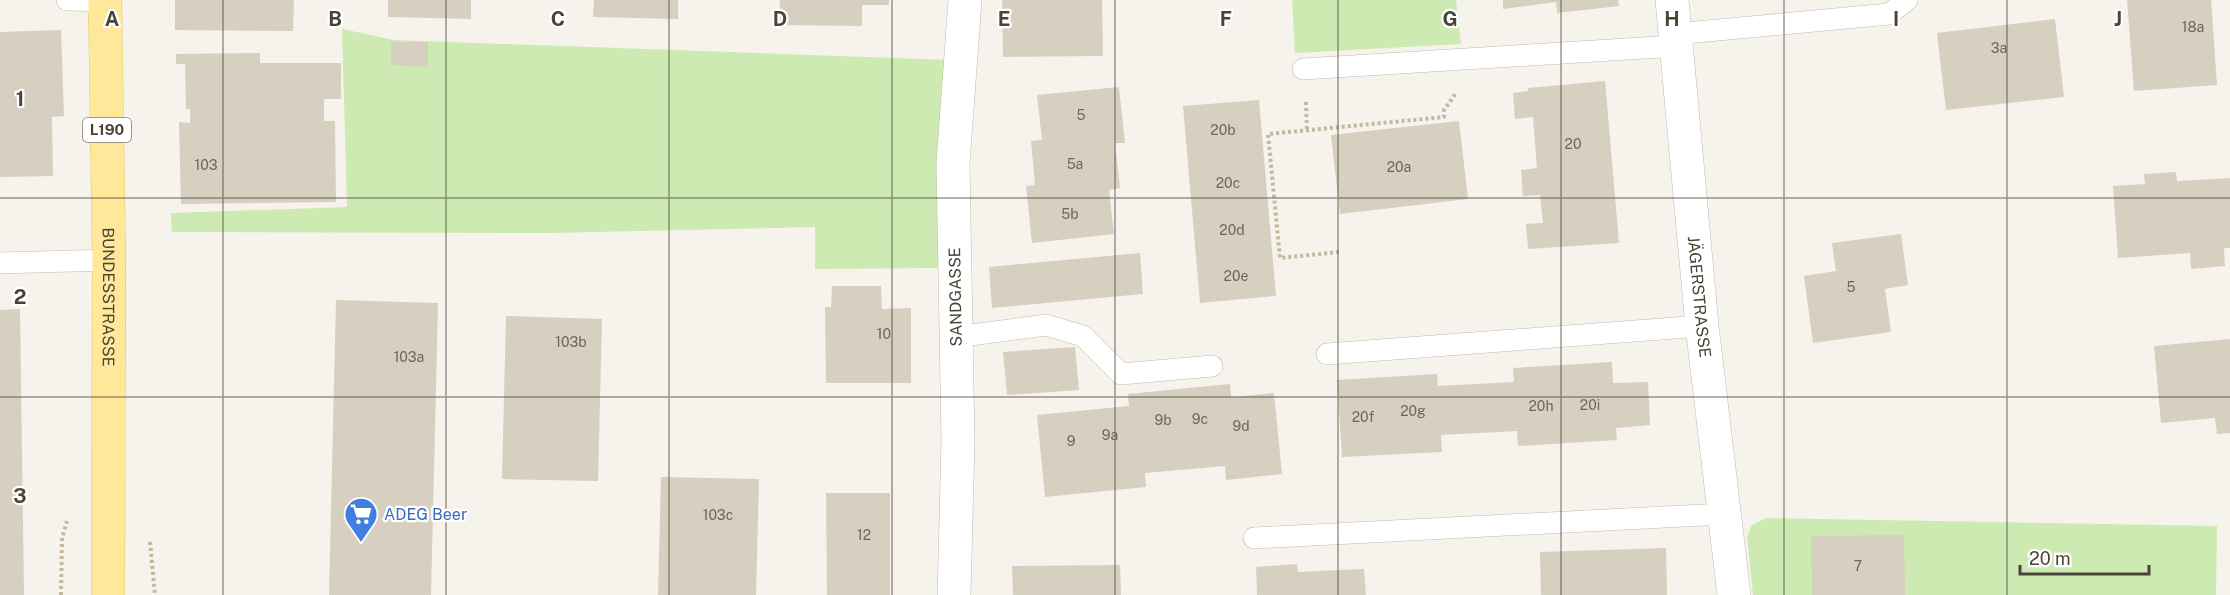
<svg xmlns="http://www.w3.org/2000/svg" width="2230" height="595" font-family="'Public Sans',sans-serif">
	<rect width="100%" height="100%" fill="#f5f3eb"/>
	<g fill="#ceeab3">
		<polygon points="1292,0 1456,0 1461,44 1295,53"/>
		<polygon points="342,29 394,40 949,60 939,268 815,269 815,227 550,233 172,232 171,213 347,207"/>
		<polygon points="1766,518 2217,526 2216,595 1753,595 1747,537 1751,526"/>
	</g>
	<g fill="#d7cfc0">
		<polygon points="175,0 294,0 293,31 175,30"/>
		<polygon points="388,0 471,0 471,19 388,17"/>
		<polygon points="594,0 678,0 678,19 593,17"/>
		<polygon points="780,0 889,0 889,5 862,5 862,26 779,25"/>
		<polygon points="1002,0 1102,0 1103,56 1003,57"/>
		<polygon points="1503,0 1618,0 1619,6 1557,13 1556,2 1503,9"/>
		<polygon points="2127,0 2211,0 2217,85 2134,91"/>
		<polygon points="2055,19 2064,97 1946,110 1937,33"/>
		<polygon points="61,30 64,116 52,117 53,176 0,177 0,32"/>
		<polygon points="391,42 428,42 428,67 391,65"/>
		<polygon points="260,53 260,63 341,63 341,99 324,99 324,121 335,121 336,202 181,204 179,122 190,123 190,109 186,109 185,64 176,64 176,54"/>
		<polygon points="1605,81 1619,243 1528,249 1526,224 1543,223 1540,195 1523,196 1521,170 1537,168 1533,117 1515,119 1513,93 1528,91 1528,88"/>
		<polygon points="1119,87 1125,143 1115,143 1120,188 1109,190 1114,234 1032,243 1026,186 1035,185 1031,141 1042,140 1037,95"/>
		<polygon points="1259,100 1276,296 1200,303 1183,106"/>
		<polygon points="1459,121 1468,199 1340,214 1331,135"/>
		<polygon points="2176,172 2177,181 2230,178 2230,248 2224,248 2225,266 2191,269 2190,253 2118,258 2113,186 2145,184 2144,174"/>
		<polygon points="1901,234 1908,285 1885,289 1891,332 1813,343 1804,276 1836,271 1832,243"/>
		<polygon points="1140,253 1143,294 992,308 989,267"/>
		<polygon points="832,286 881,286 882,309 911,308 911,383 826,383 825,307 831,307"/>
		<polygon points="336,300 438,303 431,595 329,595"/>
		<polygon points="20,309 24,595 0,595 0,310"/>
		<polygon points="506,316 602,319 598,481 502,479"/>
		<polygon points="2230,339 2230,433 2217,434 2215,418 2161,423 2154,346"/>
		<polygon points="1075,347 1079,390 1007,395 1003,352"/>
		<polygon points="1612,362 1613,383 1648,382 1650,425 1616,428 1617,440 1518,446 1517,431 1441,435 1442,452 1342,457 1337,380 1437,374 1438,386 1514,382 1513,368"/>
		<polygon points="1230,384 1231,397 1274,393 1282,474 1226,480 1225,466 1145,473 1146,487 1045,497 1037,415 1129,406 1128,394"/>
		<polygon points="661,477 759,479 756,595 658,595"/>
		<polygon points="826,493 890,493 890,595 827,595"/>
		<polygon points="1904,535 1905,595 1812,595 1811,536"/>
		<polygon points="1666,548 1667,595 1541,595 1540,552"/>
		<polygon points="1297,564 1298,572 1364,569 1366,595 1257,595 1256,567"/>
		<polygon points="1120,565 1121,595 1013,595 1012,566"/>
	</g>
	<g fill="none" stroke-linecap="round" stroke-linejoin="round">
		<defs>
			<g id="lane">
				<polyline points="67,0 105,1"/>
				<polyline points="1675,34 1889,14 1907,0"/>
				<polyline points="1303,69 1676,46"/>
				<polyline points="0,263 109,260"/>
				<polyline points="956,337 1046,325 1083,336 1121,374 1212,366"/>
				<polyline points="1327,354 1702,326"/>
				<polyline points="1254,538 1723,514"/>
			</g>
			<g id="street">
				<path id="s1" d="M 1672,0 L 1702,326 L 1734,595"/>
				<polyline points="954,595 958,441 953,164 965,0"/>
			</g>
			<g id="primary">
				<path id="s2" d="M 105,0 L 109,260 L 108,595"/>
			</g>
		</defs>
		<use href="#lane" stroke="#c1bbad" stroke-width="22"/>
		<use href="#street" stroke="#c1bbad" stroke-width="34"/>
		<use href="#primary" stroke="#e6c868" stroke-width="34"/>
		<g stroke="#c3b89e" stroke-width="4" stroke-dasharray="3 3" stroke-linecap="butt">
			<polyline points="1306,102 1307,131"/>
			<polyline points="1339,252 1280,258 1268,134 1444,117 1444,110 1456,93"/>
			<polyline points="150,542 155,595"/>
			<polyline points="61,595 62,538 67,521"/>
		</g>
		<use href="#lane" stroke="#fff" stroke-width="21"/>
		<use href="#street" stroke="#fff" stroke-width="33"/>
		<use href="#primary" stroke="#ffe89a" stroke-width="33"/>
	</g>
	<path fill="none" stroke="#4a4438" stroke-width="1.5" stroke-opacity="0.55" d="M 223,0 L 223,595M 446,0 L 446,595M 669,0 L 669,595M 892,0 L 892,595M 1115,0 L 1115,595M 1338,0 L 1338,595M 1561,0 L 1561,595M 1784,0 L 1784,595M 2007,0 L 2007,595M 0,198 L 2230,198M 0,397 L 2230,397"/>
	<defs>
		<symbol id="supermarket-pin" viewBox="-11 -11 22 30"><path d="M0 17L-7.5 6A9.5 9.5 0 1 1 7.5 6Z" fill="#3f7fe0" stroke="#fff"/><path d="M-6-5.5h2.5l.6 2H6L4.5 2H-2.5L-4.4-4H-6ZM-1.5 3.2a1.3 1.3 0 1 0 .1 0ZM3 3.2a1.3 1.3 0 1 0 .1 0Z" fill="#fff"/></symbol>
	</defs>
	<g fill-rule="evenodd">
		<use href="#supermarket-pin" x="342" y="495" width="38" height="52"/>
	</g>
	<g text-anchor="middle" stroke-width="4.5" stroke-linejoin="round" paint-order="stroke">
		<g font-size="14" fill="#6d675a">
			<text x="2193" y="32">18a</text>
			<text x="1999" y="53">3a</text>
			<text x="1081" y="120">5</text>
			<text x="1223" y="135">20b</text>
			<text x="1573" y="149">20</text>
			<text x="1075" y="169">5a</text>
			<text x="206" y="170">103</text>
			<text x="1399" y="172">20a</text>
			<text x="1228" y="188">20c</text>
			<text x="1070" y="219">5b</text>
			<text x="1232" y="235">20d</text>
			<text x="1236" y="281">20e</text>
			<text x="1851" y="292">5</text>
			<text x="884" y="339">10</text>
			<text x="571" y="347">103b</text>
			<text x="409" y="362">103a</text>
			<text x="1590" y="410">20i</text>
			<text x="1541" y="411">20h</text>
			<text x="1413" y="416">20g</text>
			<text x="1363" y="422">20f</text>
			<text x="1200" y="424">9c</text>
			<text x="1163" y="425">9b</text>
			<text x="1241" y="431">9d</text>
			<text x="1110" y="440">9a</text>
			<text x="1071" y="446">9</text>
			<text x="718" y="520">103c</text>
			<text x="864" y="540">12</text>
			<text x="1858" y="571">7</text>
		</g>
		<rect fill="#fff" stroke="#807c74" stroke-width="1.5" x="83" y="118" width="48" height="24" rx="4.5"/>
		<g font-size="15" font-weight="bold" fill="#4a4438">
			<text x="107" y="135">L190</text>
		</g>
		<g font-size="16" fill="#4a4438" stroke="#fff">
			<text dy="6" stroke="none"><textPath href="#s2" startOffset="297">BUNDESSTRASSE</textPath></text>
			<text transform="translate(955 297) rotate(-91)" y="6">SANDGASSE</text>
			<text dy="6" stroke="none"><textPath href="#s1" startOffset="298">JÄGERSTRASSE</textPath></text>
		</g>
		<g font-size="16" fill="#366cbe" stroke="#fff" text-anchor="start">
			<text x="384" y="520">ADEG Beer</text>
		</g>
	</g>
	<g font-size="20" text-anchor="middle" font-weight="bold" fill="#4a4438" stroke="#fff" stroke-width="4.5" stroke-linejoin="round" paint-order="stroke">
		<text x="112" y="26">A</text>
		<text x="335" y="26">B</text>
		<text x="558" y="26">C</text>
		<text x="780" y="26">D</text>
		<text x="1004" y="26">E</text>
		<text x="1226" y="26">F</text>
		<text x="1450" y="26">G</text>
		<text x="1672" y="26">H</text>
		<text x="1896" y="26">I</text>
		<text x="2118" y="26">J</text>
		<text x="20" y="106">1</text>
		<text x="20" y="304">2</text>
		<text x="20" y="503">3</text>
	</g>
	<path d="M2020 565v9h129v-9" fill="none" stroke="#4a4438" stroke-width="3"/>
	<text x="2029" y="565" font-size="18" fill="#4a4438" stroke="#ffffff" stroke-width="4.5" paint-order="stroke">20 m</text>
</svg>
